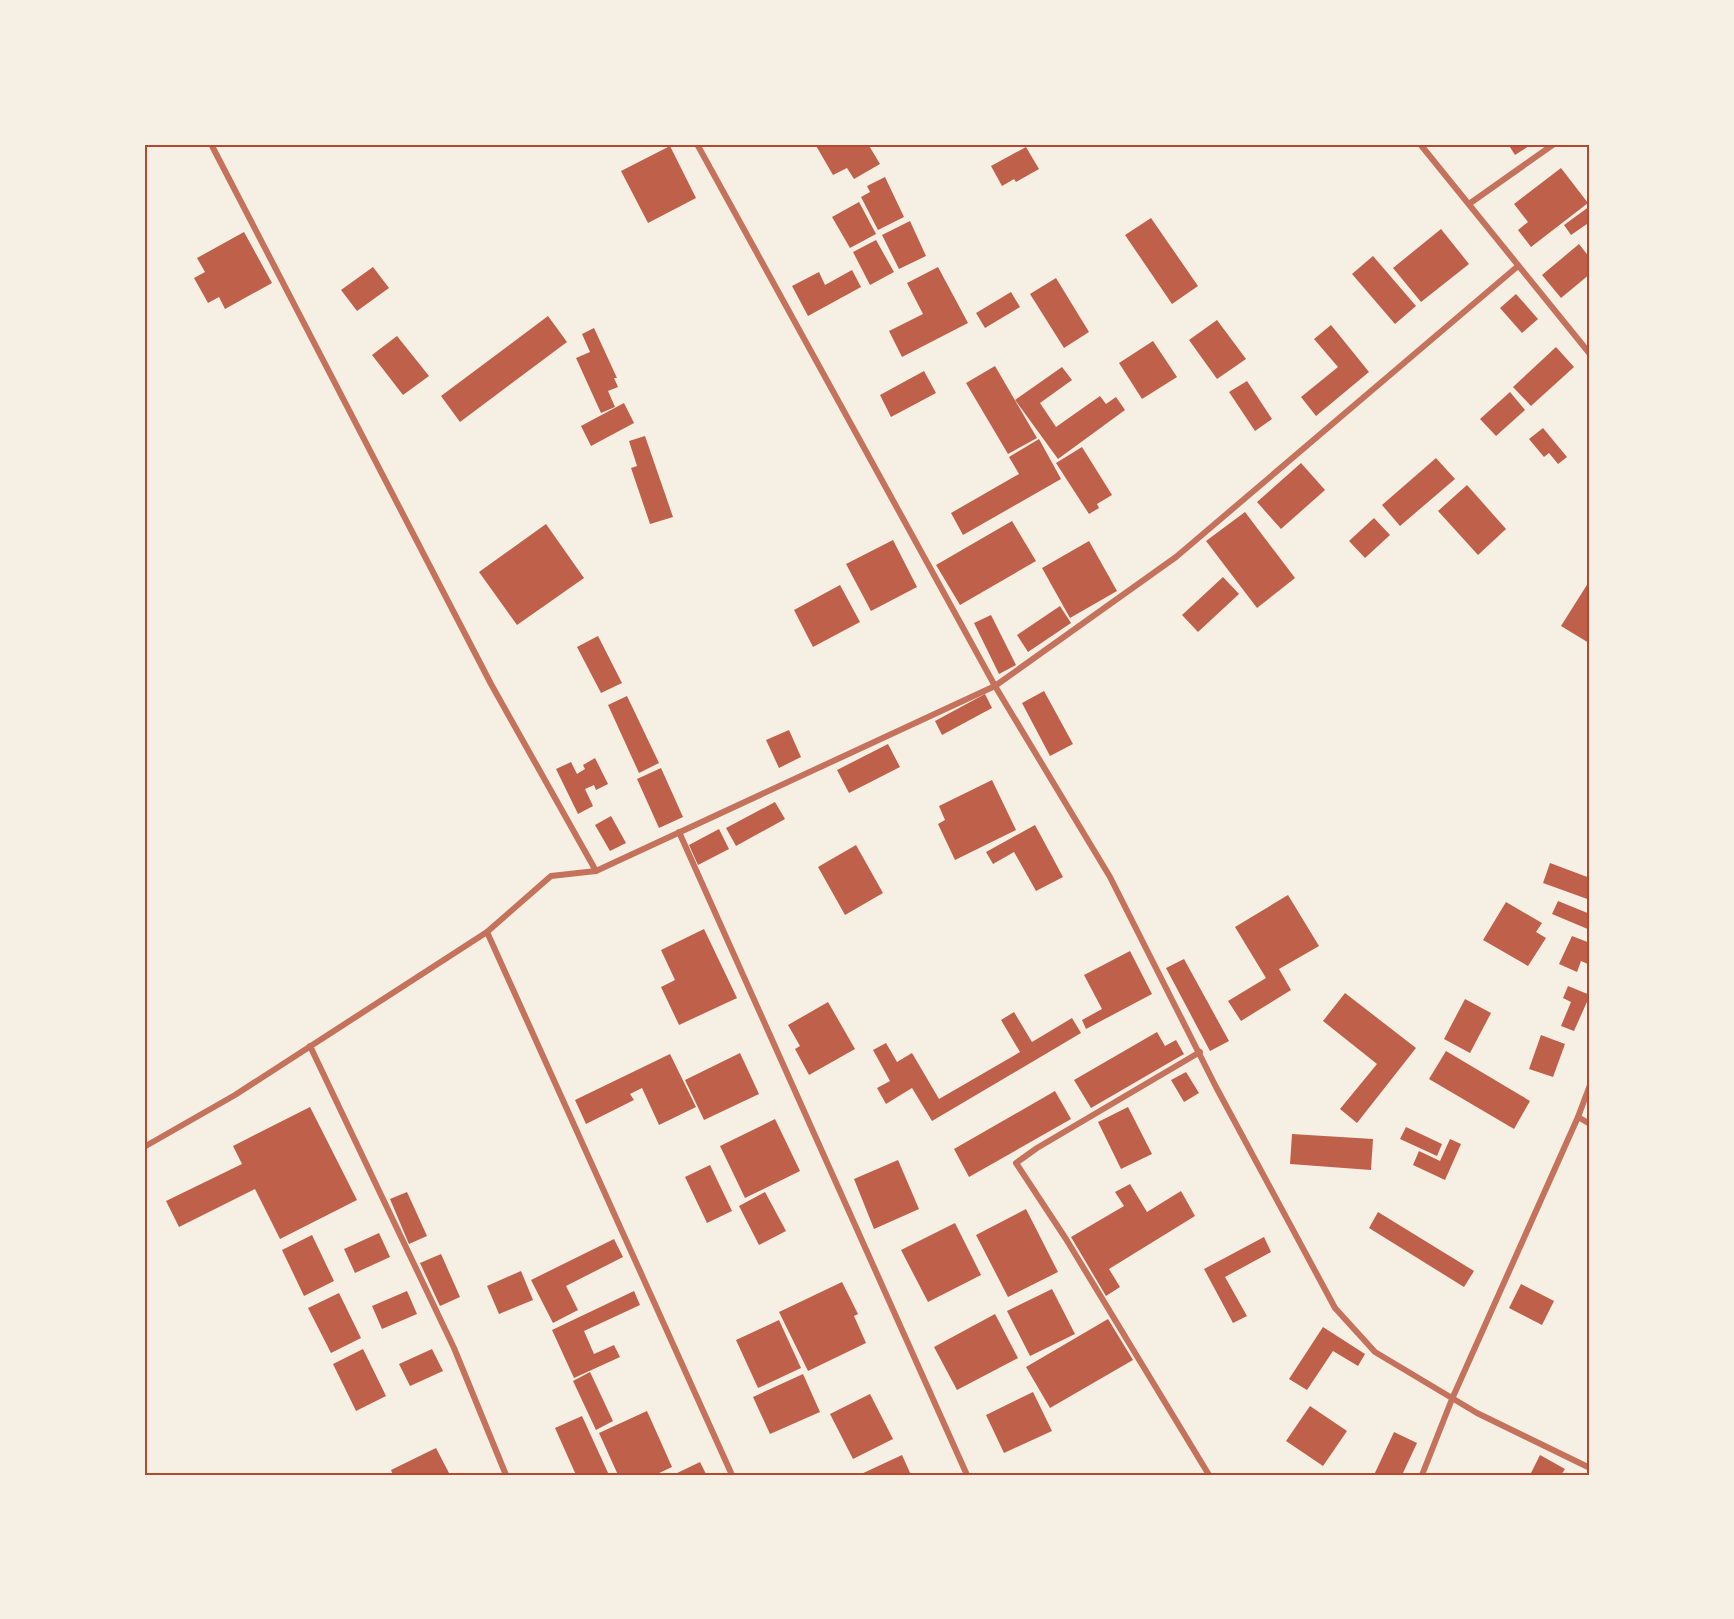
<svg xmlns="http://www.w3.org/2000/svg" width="1734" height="1619" font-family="Helvetica,sans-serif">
	<rect width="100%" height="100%" fill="#f6efe4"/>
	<g fill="#bf614a">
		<polygon points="815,144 868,144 880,164 854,179 847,168 833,175"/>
		<polygon points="1508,144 1532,144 1515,155"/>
		<polygon points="670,146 696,198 648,223 621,171"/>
		<polygon points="1026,147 1039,169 1016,182 1014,179 1002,186 991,166"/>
		<polygon points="1561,168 1588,203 1531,247 1518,230 1528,222 1514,204"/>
		<polygon points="885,177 904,217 878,230 861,197 870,192 867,186"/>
		<polygon points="859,202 876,234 850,248 832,217"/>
		<polygon points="1590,206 1590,228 1587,224 1571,235 1564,225"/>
		<polygon points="1151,218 1198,286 1172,304 1125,235"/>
		<polygon points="910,221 926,256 899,269 882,235"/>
		<polygon points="1441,229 1469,264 1421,302 1393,268"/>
		<polygon points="244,232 272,283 225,309 219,297 208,303 194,278 205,272 197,258"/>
		<polygon points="876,240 894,272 870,285 853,252"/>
		<polygon points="1579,244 1590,258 1590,274 1561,298 1542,275"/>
		<polygon points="1373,256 1416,306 1395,324 1352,274"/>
		<polygon points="373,267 389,288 357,311 341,290"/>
		<polygon points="938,267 968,323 902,357 889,331 923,314 907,283"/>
		<polygon points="852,270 861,287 808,316 792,286 819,272 825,285"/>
		<polygon points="1056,278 1089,332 1064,348 1030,294"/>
		<polygon points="1011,292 1020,307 985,328 976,313"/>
		<polygon points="1516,294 1538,319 1522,333 1500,308"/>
		<polygon points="548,316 567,342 460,422 441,396"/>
		<polygon points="1217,320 1246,359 1217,379 1189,340"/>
		<polygon points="1331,325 1369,372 1316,416 1301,397 1338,367 1314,339"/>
		<polygon points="594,328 617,378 614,378 618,387 608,391 615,407 601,413 576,358 590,352 582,334"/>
		<polygon points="397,336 429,376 403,395 372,355"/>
		<polygon points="1153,341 1177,377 1142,399 1119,363"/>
		<polygon points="1556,347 1574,367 1531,406 1513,387"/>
		<polygon points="995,366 1037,438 1008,454 966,383"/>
		<polygon points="1062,367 1072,380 1040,403 1056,427 1100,396 1106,404 1116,397 1125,410 1058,459 1015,400"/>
		<polygon points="924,371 936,393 891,417 880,395"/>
		<polygon points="1247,381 1272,419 1255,431 1229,392"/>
		<polygon points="1510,392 1525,410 1496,436 1480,419"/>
		<polygon points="624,403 634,423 591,446 581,426"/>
		<polygon points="1543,428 1567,457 1558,464 1549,453 1544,457 1529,439"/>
		<polygon points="645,436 673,517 650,524 631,468 637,466 629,441"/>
		<polygon points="1039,439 1061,479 963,535 951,513 1019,474 1009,457"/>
		<polygon points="1082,447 1112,495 1097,504 1099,508 1089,514 1056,463"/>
		<polygon points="1436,458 1455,479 1400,526 1382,505"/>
		<polygon points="1301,463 1325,490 1281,529 1257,502"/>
		<polygon points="1467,485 1506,529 1478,555 1438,511"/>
		<polygon points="1245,512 1295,578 1257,608 1206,541"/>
		<polygon points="1374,518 1390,535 1365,558 1349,541"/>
		<polygon points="1012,521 1036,561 960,605 936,565"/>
		<polygon points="546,524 584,578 517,625 479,572"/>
		<polygon points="893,540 917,587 871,611 846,564"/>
		<polygon points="1089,541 1117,591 1070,618 1042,568"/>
		<polygon points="1223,577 1239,594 1198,632 1182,615"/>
		<polygon points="1590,580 1590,641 1589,643 1561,626"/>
		<polygon points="840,585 860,622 813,647 794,610"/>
		<polygon points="1060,606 1071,623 1028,652 1017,635"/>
		<polygon points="991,615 1016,665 999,674 974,623"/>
		<polygon points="598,636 622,683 601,693 577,647"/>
		<polygon points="1044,691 1073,744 1050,756 1022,703"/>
		<polygon points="985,694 992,708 942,735 935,721"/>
		<polygon points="627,696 659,763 639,773 608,705"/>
		<polygon points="789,730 801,757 779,768 766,740"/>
		<polygon points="888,744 900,767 849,793 837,770"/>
		<polygon points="595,758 608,784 596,790 594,785 585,789 593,806 578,814 556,769 571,762 577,774 585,769 583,765"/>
		<polygon points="661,768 683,817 659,828 637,779"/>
		<polygon points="992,780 1016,830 955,860 938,824 945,820 939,806"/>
		<polygon points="775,802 785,819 736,846 726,828"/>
		<polygon points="611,816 626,843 610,851 595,825"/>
		<polygon points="1035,825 1063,877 1036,891 1014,852 993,864 986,852"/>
		<polygon points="719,829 729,849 698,865 689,845"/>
		<polygon points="856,845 883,893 845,915 818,867"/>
		<polygon points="1550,863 1590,878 1590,900 1543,883"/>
		<polygon points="1288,895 1319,946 1279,969 1291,990 1241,1021 1228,1001 1266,978 1235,927"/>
		<polygon points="1558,901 1590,914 1590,930 1552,914"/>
		<polygon points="1506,902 1542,923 1536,932 1546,938 1528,966 1483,940"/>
		<polygon points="704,929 737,998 679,1025 661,987 675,980 661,950"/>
		<polygon points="1572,936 1590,943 1590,965 1581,961 1577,972 1559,964"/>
		<polygon points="1130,951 1152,994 1086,1029 1082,1020 1102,1009 1084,975"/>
		<polygon points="1184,959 1229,1041 1210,1051 1166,968"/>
		<polygon points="1568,986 1590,995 1574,1031 1561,1026 1571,1002 1563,998"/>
		<polygon points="1345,993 1416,1048 1357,1123 1340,1109 1377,1064 1323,1021"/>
		<polygon points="1465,999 1491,1013 1470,1053 1444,1039"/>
		<polygon points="828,1002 855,1049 809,1075 795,1049 800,1046 788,1025"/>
		<polygon points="1014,1012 1032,1042 1072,1018 1081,1033 932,1121 912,1088 886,1104 877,1088 890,1081 873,1050 886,1043 897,1062 912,1053 939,1099 1020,1052 1001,1020"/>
		<polygon points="1157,1032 1165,1046 1176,1040 1184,1054 1091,1108 1074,1080"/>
		<polygon points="1541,1035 1565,1044 1553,1077 1529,1069"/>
		<polygon points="1446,1051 1530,1101 1514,1129 1429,1079"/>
		<polygon points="740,1053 759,1094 704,1120 685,1080"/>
		<polygon points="670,1054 696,1107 659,1125 642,1088 630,1094 634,1100 586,1124 575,1100"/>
		<polygon points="1186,1072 1199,1093 1184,1102 1171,1080"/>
		<polygon points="1055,1091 1071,1119 969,1177 954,1149"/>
		<polygon points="310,1107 357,1200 280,1239 255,1189 179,1227 166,1201 242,1164 233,1146"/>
		<polygon points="1128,1107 1152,1154 1121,1169 1098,1122"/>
		<polygon points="775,1119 800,1171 745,1198 720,1146"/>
		<polygon points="1406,1127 1442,1144 1437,1156 1400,1139"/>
		<polygon points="1292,1134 1373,1139 1371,1170 1290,1164"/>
		<polygon points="1450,1139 1461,1144 1445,1180 1413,1165 1419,1151 1440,1161"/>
		<polygon points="898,1160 919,1209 874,1229 854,1179"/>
		<polygon points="710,1165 732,1211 707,1223 685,1177"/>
		<polygon points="1130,1184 1147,1212 1181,1191 1195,1216 1109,1269 1120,1287 1106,1296 1071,1237 1124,1206 1115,1192"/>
		<polygon points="407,1192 427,1236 409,1244 390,1199"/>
		<polygon points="765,1192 786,1231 759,1245 739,1206"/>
		<polygon points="1026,1209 1058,1272 1008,1297 976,1235"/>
		<polygon points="1378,1212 1474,1271 1464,1287 1369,1228"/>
		<polygon points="955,1223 981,1275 928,1302 901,1250"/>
		<polygon points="379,1233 390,1257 355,1273 344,1249"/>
		<polygon points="312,1235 334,1281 304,1296 282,1250"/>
		<polygon points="1264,1237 1271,1252 1225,1277 1247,1316 1233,1323 1204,1269"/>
		<polygon points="614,1239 623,1257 566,1286 578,1310 553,1323 531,1280"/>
		<polygon points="441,1254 460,1297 440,1306 420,1263"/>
		<polygon points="521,1271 533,1300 499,1314 487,1286"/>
		<polygon points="842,1282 858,1314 854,1316 866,1343 808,1371 779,1312"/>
		<polygon points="1521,1284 1554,1301 1542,1325 1509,1308"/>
		<polygon points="1052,1289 1075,1334 1030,1356 1007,1311"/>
		<polygon points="407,1291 417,1314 382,1329 372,1306"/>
		<polygon points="634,1291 640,1305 584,1331 594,1354 614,1345 620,1357 574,1378 552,1330"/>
		<polygon points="339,1293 361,1338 331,1353 308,1308"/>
		<polygon points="995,1314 1018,1358 957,1390 934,1347"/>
		<polygon points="1108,1319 1133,1360 1050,1408 1026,1367"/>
		<polygon points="779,1320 801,1368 758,1388 736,1340"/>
		<polygon points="1323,1327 1365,1354 1358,1366 1333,1351 1307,1390 1289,1379"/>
		<polygon points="363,1349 386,1396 356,1411 333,1364"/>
		<polygon points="432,1349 443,1371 410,1386 399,1364"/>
		<polygon points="590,1372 613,1421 596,1430 573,1381"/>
		<polygon points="803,1374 820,1412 770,1434 753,1397"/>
		<polygon points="1033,1392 1052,1431 1004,1453 986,1415"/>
		<polygon points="870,1394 893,1439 853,1459 830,1414"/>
		<polygon points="1310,1406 1347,1431 1323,1466 1286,1441"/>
		<polygon points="647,1411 672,1467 655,1475 618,1475 599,1433"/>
		<polygon points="582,1416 609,1475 576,1475 555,1428"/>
		<polygon points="1394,1432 1417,1443 1402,1475 1374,1475"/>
		<polygon points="436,1448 450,1475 393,1475 391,1470"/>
		<polygon points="902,1455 911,1475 859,1475"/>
		<polygon points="1540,1455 1565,1469 1561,1475 1530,1475"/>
		<polygon points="700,1462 706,1474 704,1475 673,1475"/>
	</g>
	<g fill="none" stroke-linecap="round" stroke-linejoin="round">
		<g stroke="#c5725c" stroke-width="6">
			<polyline points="211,144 491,684 596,871"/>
			<polyline points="697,144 995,686 1110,877 1216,1087 1335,1308 1375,1352 1477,1413 1590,1468"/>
			<polyline points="1420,144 1590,354"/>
			<polyline points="1469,204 1554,144"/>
			<polyline points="679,832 967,1475"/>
			<polyline points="487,932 732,1475"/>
			<polyline points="310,1046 454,1348 506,1475"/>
			<polyline points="1200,1052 1037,1148 1016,1163 1066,1239 1209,1475"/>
			<polyline points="1578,1117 1590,1124"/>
			<polyline points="144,1147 235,1095 487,932 551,876 596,871 995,686 1176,557 1518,266"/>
			<polyline points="1422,1475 1452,1399 1578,1117 1590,1085"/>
		</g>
	</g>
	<rect width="1734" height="1619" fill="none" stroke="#f6efe4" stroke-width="291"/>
	<rect x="146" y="146" width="1442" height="1328" fill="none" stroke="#b5482f" stroke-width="2"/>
</svg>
